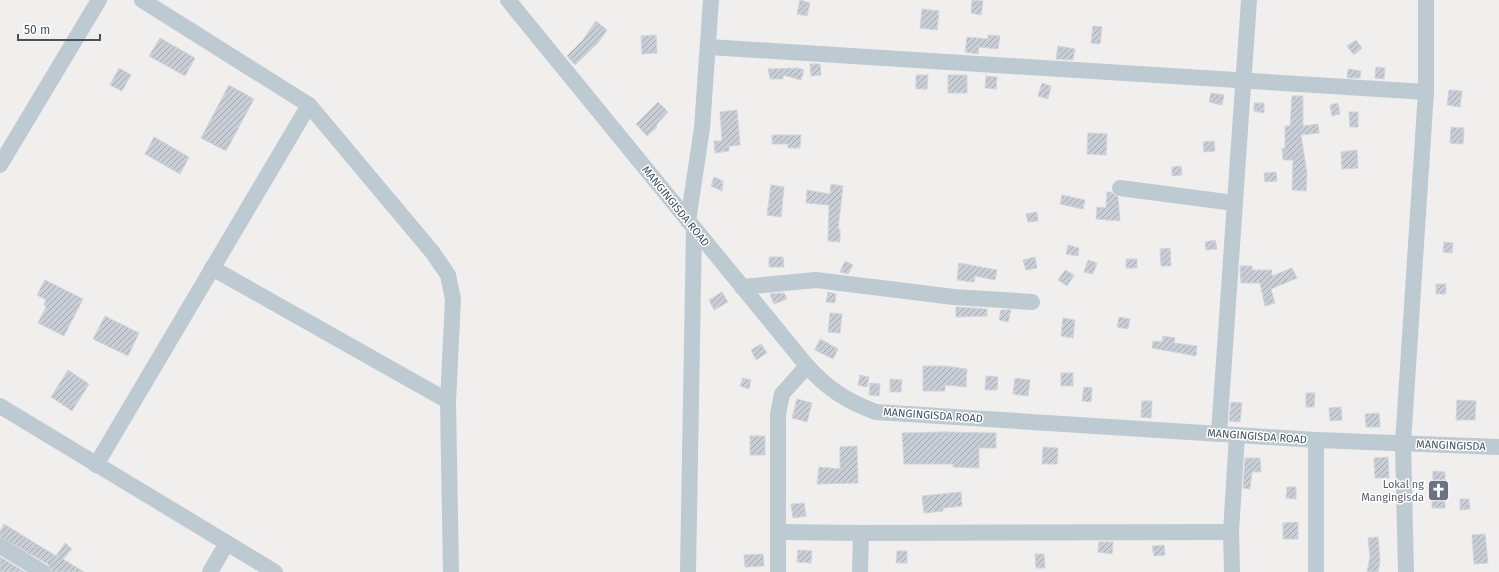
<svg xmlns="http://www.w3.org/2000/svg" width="1499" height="572" font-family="'Fira Sans',sans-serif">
	<defs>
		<pattern id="building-hatch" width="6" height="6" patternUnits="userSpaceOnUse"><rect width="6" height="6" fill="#c9cdd5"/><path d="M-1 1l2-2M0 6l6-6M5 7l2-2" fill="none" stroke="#a5a9b0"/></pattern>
	</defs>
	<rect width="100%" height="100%" fill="#f1eeee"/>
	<g fill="url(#building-hatch)" stroke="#d1d5db">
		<polygon points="800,0 810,3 807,16 797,14"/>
		<polygon points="972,0 983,1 981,15 971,13"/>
		<polygon points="922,9 939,11 937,30 920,28"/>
		<polygon points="596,21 607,30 598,43 575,65 567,56 582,41"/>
		<polygon points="1093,26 1102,27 1100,44 1091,43"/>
		<polygon points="656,35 657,53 642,54 641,36"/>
		<polygon points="988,35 1000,36 998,49 979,47 978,54 965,52 967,37 988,39"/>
		<polygon points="160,38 195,58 185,76 149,56"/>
		<polygon points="1356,40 1362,48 1354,55 1347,46"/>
		<polygon points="1058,46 1075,49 1073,60 1056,59"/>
		<polygon points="810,64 820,64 821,75 811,76"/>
		<polygon points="1376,67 1385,68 1384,79 1375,78"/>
		<polygon points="119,68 131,75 122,91 110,85"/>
		<polygon points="768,69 798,68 804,70 801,80 783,75 783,79 770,79"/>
		<polygon points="1348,69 1361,71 1360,78 1347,78"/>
		<polygon points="916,75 928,75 927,89 916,89"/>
		<rect x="948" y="75" width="19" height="18"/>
		<polygon points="986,76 997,77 996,89 985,88"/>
		<polygon points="1042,83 1051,86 1048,99 1038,96"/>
		<polygon points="229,85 254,99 226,151 201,138"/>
		<polygon points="1449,90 1462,91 1460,107 1447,105"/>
		<polygon points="1211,93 1224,95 1222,105 1209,102"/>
		<polygon points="1292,96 1303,96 1303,126 1318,124 1319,133 1301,135 1307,173 1306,191 1292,190 1293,160 1283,160 1282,148 1285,149 1285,126 1290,126"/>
		<polygon points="658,102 668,112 656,125 657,127 647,136 636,124"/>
		<polygon points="1254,103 1264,103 1264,113 1254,111"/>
		<polygon points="1338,103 1340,114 1332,116 1330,105"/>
		<polygon points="737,110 740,145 729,146 729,151 715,153 714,141 722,141 720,112"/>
		<polygon points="1349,112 1358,112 1358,127 1350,127"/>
		<polygon points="1451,127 1464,128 1463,144 1450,143"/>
		<polygon points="1088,133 1107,134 1106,155 1087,154"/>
		<polygon points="772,135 801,135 800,148 788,148 788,144 772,144"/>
		<polygon points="154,137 189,157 180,174 145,154"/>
		<polygon points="1214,141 1215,151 1204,152 1203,142"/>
		<polygon points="1357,150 1358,168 1342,169 1341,152"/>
		<polygon points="1181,166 1182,175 1172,176 1172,167"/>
		<polygon points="1276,172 1277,181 1265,182 1264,173"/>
		<polygon points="714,177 723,181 722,191 711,186"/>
		<polygon points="831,184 843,186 838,229 840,229 840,242 828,241 829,205 806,203 807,190 830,194"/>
		<polygon points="771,185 784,187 781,217 767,215"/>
		<polygon points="1107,192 1111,192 1118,197 1120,221 1096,219 1097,207 1106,208"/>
		<polygon points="1062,195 1085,200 1083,209 1060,204"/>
		<polygon points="1037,212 1038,221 1028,222 1026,214"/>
		<polygon points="1215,240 1217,249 1206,250 1205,242"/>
		<polygon points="1444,242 1453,243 1452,253 1443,252"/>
		<polygon points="1068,245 1079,248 1078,256 1066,254"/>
		<polygon points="1170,248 1171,266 1161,266 1160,249"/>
		<polygon points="769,257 783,257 784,267 769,267"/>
		<polygon points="1035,257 1037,268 1026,270 1023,260"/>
		<rect x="1126" y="259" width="11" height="9"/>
		<polygon points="1088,260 1097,263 1093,274 1084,272"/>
		<polygon points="845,261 853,265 848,274 840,272"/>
		<polygon points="959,263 997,270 995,280 975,276 974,282 957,280"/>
		<polygon points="1240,266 1252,266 1252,270 1272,270 1272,276 1292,268 1297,278 1271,289 1275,303 1265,306 1260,283 1241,283"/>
		<polygon points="1065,270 1074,275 1067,286 1058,280"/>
		<polygon points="45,280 83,299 64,336 38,323 46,307 44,305 46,300 37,295"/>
		<rect x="1436" y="284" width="10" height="10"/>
		<polygon points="722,292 728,302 714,310 709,300"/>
		<polygon points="828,292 836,294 835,303 826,302"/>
		<polygon points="784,293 787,299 774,304 770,294"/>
		<polygon points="956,307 987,309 987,316 956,317"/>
		<polygon points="1001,310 1011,310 1008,322 999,320"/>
		<polygon points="830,313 842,314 840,333 828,332"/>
		<polygon points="105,316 139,333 128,356 93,339"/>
		<polygon points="1119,317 1130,319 1128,329 1117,327"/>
		<polygon points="1063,318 1075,320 1073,338 1061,336"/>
		<polygon points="1163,336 1175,338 1174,343 1197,346 1196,356 1152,348 1153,341 1162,342"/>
		<polygon points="820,339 838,349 833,359 815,350"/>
		<polygon points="761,344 767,353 756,360 751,350"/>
		<polygon points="923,366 945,366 967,369 966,387 945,385 945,391 923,391"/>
		<polygon points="68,370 89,384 72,411 51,397"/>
		<rect x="1061" y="373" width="12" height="13"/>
		<polygon points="860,375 869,377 867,387 858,385"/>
		<polygon points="986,376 998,377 997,390 985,390"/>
		<polygon points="743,378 751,380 749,389 740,386"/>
		<polygon points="1015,378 1030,380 1028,396 1013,394"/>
		<polygon points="890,379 902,380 901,392 890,392"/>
		<polygon points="870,383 880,384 879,396 869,395"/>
		<polygon points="1084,387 1092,388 1091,402 1082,401"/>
		<polygon points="1306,393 1315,393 1314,407 1306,407"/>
		<polygon points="797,399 812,403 807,422 792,418"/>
		<polygon points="1457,400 1476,401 1475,420 1456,420"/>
		<polygon points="1142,401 1152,401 1151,418 1141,417"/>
		<polygon points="1231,402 1242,403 1240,422 1229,421"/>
		<polygon points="1341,407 1342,420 1330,421 1329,408"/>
		<polygon points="1379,413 1380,427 1366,427 1365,414"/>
		<polygon points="945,432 996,433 996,448 979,448 979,468 953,467 953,464 904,464 902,433"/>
		<rect x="750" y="436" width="15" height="19"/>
		<polygon points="857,446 858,483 817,484 819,467 840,469 840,447"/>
		<polygon points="1043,447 1058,448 1057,464 1042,464"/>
		<polygon points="1388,457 1389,478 1375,478 1374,458"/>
		<polygon points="1245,458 1260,458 1261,472 1252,472 1250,489 1243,488"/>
		<polygon points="1433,471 1445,472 1445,508 1432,508"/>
		<polygon points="1287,487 1296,487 1296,499 1286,498"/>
		<polygon points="961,492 962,506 943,508 943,511 924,513 922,496"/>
		<polygon points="1460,499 1469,499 1470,509 1460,510"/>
		<polygon points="804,503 806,516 793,518 791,504"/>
		<polygon points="1298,522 1298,539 1283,539 1283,523"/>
		<polygon points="4,524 56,556 65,543 72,549 63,559 84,572 52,572 48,564 0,537 0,531"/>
		<polygon points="1485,534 1488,563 1474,564 1472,535"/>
		<polygon points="1378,537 1380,561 1378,572 1367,572 1370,557 1368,538"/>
		<polygon points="1099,542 1113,542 1112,554 1098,552"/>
		<polygon points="1164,545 1165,555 1154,556 1152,546"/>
		<polygon points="798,550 812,551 811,563 797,562"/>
		<polygon points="897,551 907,551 907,563 896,563"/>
		<polygon points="763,554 764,566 745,567 744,555"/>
		<polygon points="1035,554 1044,554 1045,568 1036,568"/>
		<polygon points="0,557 25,572 0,572"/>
	</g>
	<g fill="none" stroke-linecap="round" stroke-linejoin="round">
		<g stroke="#bdcad2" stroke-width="16">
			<polyline points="142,0 309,105 433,253 448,275 453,299 448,401 451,572"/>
			<path d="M 508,0 L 807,366 C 828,389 846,401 876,412 L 1316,440 L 1499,447"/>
			<polyline points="709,47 1426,92"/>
			<polyline points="0,165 99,0"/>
			<polyline points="1120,188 1234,203"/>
			<polyline points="688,221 702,128 711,0"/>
			<polyline points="212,268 448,401"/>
			<polyline points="742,287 816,280 954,297 1032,302"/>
			<polyline points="0,406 275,572"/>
			<polyline points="1219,433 1249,0"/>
			<polyline points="96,465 309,105"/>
			<polyline points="778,532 861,533 1231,532"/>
			<polyline points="0,546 43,572"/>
			<polyline points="210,572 227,543"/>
			<polyline points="688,572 694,228"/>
			<polyline points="778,572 778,414 782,394 807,366"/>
			<polyline points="860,572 861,533"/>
			<polyline points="1232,572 1231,532 1237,435"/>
			<polyline points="1316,572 1316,440"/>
			<polyline points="1406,572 1403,443 1426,92 1426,0"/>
		</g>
	</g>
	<defs>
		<symbol id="church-square" viewBox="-11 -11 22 22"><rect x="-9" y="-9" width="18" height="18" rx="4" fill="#6b7280" stroke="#fff"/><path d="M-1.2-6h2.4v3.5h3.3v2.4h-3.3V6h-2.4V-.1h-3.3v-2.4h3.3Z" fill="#fff"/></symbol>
	</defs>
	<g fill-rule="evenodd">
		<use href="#church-square" x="1426" y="478" width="25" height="25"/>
	</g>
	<g text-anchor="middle" stroke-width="3" stroke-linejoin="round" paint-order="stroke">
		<g font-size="11" fill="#44535e" stroke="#fff">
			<text transform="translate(676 206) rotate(51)" y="4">MANGINGISDA ROAD</text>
			<text transform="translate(933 415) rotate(4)" y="4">MANGINGISDA ROAD</text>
			<text transform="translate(1257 436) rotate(4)" y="4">MANGINGISDA ROAD</text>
			<text transform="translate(1451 445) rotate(2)" y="4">MANGINGISDA</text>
		</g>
		<g font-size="11" fill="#5b616d" stroke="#fff" text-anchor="end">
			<text x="1424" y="488">Lokal ng<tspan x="1424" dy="13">Mangingisda</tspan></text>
		</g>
	</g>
	<path d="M18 34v6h82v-6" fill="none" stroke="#44535e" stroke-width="2"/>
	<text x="24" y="34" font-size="12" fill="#44535e" stroke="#ffffff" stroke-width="3" paint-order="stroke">50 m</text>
</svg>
